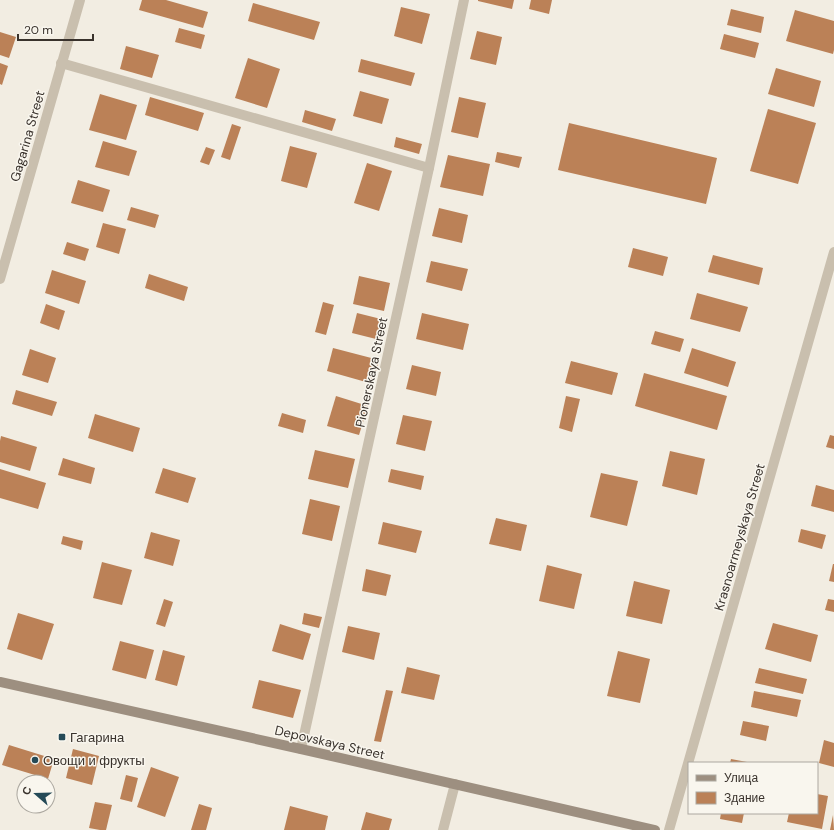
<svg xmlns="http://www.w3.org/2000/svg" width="834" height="830" font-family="'DM Sans',sans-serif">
	<rect width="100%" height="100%" fill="#f2ede2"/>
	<g fill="#bb8157">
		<polygon points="142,0 166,0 208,12 203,28 139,10"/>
		<polygon points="478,0 514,0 512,9 478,1"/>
		<polygon points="531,0 552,0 549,14 529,9"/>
		<polygon points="253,3 320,22 314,40 248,21"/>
		<polygon points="401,7 430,14 422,44 394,36"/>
		<polygon points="731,9 764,17 761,33 727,25"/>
		<polygon points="795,10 834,21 834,50 833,54 786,41"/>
		<polygon points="179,28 205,35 201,49 175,42"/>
		<polygon points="477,31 502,37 496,65 470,59"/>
		<polygon points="0,32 16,37 9,58 0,55"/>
		<polygon points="724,34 759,43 755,58 720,49"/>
		<polygon points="126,46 159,55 152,78 120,69"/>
		<polygon points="248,58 280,69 267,108 235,98"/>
		<polygon points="361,59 415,73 411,86 358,72"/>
		<polygon points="0,63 8,66 2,85 0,84"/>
		<polygon points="776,68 821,81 814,107 768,94"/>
		<polygon points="360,91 389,99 382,124 353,116"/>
		<polygon points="100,94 137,105 126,140 89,130"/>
		<polygon points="150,97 204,113 198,131 145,115"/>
		<polygon points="459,97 486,103 478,138 451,132"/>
		<polygon points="768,109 816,123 798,184 750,171"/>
		<polygon points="305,110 336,119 332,131 302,122"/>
		<polygon points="569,123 717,158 706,204 558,170"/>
		<polygon points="232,124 241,127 230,160 221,157"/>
		<polygon points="396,137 422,144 419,154 394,147"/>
		<polygon points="103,141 137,151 129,176 95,167"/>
		<polygon points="290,146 317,153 307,188 281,181"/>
		<polygon points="206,147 215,150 209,165 200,162"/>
		<polygon points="497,152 522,157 519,168 495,162"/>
		<polygon points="448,155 490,164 483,196 440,187"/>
		<polygon points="367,163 392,171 379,211 354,203"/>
		<polygon points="78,180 110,190 103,212 71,203"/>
		<polygon points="131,207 159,215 155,228 127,220"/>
		<polygon points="439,208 468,215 462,243 432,236"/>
		<polygon points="103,223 126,229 119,254 96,247"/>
		<polygon points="67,242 89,249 85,261 63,254"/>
		<polygon points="633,248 668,257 663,276 628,267"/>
		<polygon points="713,255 763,268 759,285 708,272"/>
		<polygon points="431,261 468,269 462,291 426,282"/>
		<polygon points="52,270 86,281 79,304 45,293"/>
		<polygon points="149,274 188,287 184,301 145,288"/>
		<polygon points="359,276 390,283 384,311 353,304"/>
		<polygon points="697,293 748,307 740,332 690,319"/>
		<polygon points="323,302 334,305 326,335 315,332"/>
		<polygon points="46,304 65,311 59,330 40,323"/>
		<polygon points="357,313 385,320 380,340 352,333"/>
		<polygon points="422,313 469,324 463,350 416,339"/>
		<polygon points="655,331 684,339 680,352 651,344"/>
		<polygon points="333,348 379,360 373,384 327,371"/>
		<polygon points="692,348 736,362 728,387 684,373"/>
		<polygon points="30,349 56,358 48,383 22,375"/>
		<polygon points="571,361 618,373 612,395 565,383"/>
		<polygon points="412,365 441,372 436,396 406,389"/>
		<polygon points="644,373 727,396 717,430 635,406"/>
		<polygon points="16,390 57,402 52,416 12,404"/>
		<polygon points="336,396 368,406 359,435 327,426"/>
		<polygon points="566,396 580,399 572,432 559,428"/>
		<polygon points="282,413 306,420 303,433 278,426"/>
		<polygon points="95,414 140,428 133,452 88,438"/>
		<polygon points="403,415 432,421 425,451 396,444"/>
		<polygon points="830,435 834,436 834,449 826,447"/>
		<polygon points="1,436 37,447 30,471 0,462 0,441"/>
		<polygon points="315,450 355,459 348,488 308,479"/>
		<polygon points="670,451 705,459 697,495 662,486"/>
		<polygon points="63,458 95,468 91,484 58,475"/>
		<polygon points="163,468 196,478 188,503 155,493"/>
		<polygon points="0,469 46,483 38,509 0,498"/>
		<polygon points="391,469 424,476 421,490 388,482"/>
		<polygon points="601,473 638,481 627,526 590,517"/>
		<polygon points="816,485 834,490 834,512 811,506"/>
		<polygon points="310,499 340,506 332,541 302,534"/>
		<polygon points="496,518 527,525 521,551 489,544"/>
		<polygon points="383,522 422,531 416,553 378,544"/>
		<polygon points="801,529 826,535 822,549 798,542"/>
		<polygon points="151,532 180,540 173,566 144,558"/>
		<polygon points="63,536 83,541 81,550 61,544"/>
		<polygon points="102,562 132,570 122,605 93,598"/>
		<polygon points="833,564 834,564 834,582 829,581"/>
		<polygon points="547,565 582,574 574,609 539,601"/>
		<polygon points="366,569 391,575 386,596 362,591"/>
		<polygon points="634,581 670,590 662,624 626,616"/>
		<polygon points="164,599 173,602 165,627 156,624"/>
		<polygon points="828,599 834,600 834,612 825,610"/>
		<polygon points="18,613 54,624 42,660 7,649"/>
		<polygon points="304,613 322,617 319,628 302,624"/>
		<polygon points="773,623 818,635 811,662 765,649"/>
		<polygon points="280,624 311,634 303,660 272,651"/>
		<polygon points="348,626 380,633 374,660 342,652"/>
		<polygon points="120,641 154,650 146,679 112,670"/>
		<polygon points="163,650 185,656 177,686 155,680"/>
		<polygon points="618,651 650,659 640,703 607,696"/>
		<polygon points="407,667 440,675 434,700 401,693"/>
		<polygon points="759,668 807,679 803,694 755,683"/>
		<polygon points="259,680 301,690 293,718 252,708"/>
		<polygon points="386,690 393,691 381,742 374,741"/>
		<polygon points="754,691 801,700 797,717 751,707"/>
		<polygon points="743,721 769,726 766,741 740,735"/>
		<polygon points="824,740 834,743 834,767 819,763"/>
		<polygon points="9,745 54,759 48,779 2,765"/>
		<polygon points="73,749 99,756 92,785 66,778"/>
		<polygon points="731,759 747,762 747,763 730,763"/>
		<polygon points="151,767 179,777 165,817 137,807"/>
		<polygon points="126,775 138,778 132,802 120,799"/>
		<polygon points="817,794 828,796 822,829 787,822 789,813 817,813"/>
		<polygon points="95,802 112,805 106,830 100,830 89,828"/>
		<polygon points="199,804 212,808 206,830 191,830"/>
		<polygon points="290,806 328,816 325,830 284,830"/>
		<polygon points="366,812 392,819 389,830 361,830"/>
		<polygon points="721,813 744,813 742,823 720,819"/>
		<polygon points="833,815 834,830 830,830"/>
	</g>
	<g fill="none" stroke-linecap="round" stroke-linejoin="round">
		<polyline stroke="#c9bfae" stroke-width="10" points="61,63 429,168"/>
		<g stroke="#c9bfae" stroke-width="10">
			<polyline points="301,749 429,168 464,0"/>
			<polyline points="443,830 455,784"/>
		</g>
		<g stroke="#c9bfae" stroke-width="10">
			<polyline points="0,279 80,0"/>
			<polyline points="669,830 834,252"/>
		</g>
		<polyline stroke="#9d8f80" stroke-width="10" points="0,682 301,749 655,830"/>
	</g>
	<g fill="#254a57" stroke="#f9f6ee" stroke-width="1.5">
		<rect x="58" y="733" width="8" height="8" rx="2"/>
		<circle cx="35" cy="760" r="4"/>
	</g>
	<g text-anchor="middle" stroke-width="3" stroke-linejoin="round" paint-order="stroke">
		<g font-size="13" fill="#39322c" stroke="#f9f6ee">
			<text transform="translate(27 136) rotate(-74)" y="5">Gagarina Street</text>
			<text transform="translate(371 372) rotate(-78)" y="5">Pionerskaya Street</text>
			<text transform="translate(739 537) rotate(-74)" y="5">Krasnoarmeyskaya Street</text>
			<text transform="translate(330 742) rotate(13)" y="5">Depovskaya Street</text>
		</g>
		<g font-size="13" fill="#39322c" stroke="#f9f6ee" text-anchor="start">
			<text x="70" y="742">Гагарина</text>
			<text x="43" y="765">Овощи и фрукты</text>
		</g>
	</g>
	<rect x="688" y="762" width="130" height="52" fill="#f9f6ee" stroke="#aca8a0"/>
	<rect x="696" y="775" width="20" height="6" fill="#9d8f80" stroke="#aca8a0"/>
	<text x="724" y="782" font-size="12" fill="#39322c">Улица</text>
	<rect x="696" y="792" width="20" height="12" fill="#bb8157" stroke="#aca8a0"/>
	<text x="724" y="802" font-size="12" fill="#39322c">Здание</text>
	<g transform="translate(36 794) rotate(290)"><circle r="19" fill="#f9f6ee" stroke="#aca8a0"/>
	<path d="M0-3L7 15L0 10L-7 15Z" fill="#254a57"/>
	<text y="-6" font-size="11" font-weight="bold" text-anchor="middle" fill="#39322c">С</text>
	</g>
	<path d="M18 34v6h75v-6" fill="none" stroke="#39322c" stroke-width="2"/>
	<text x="24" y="34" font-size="12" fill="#39322c" stroke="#f9f6ee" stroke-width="3" paint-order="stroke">20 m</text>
</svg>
